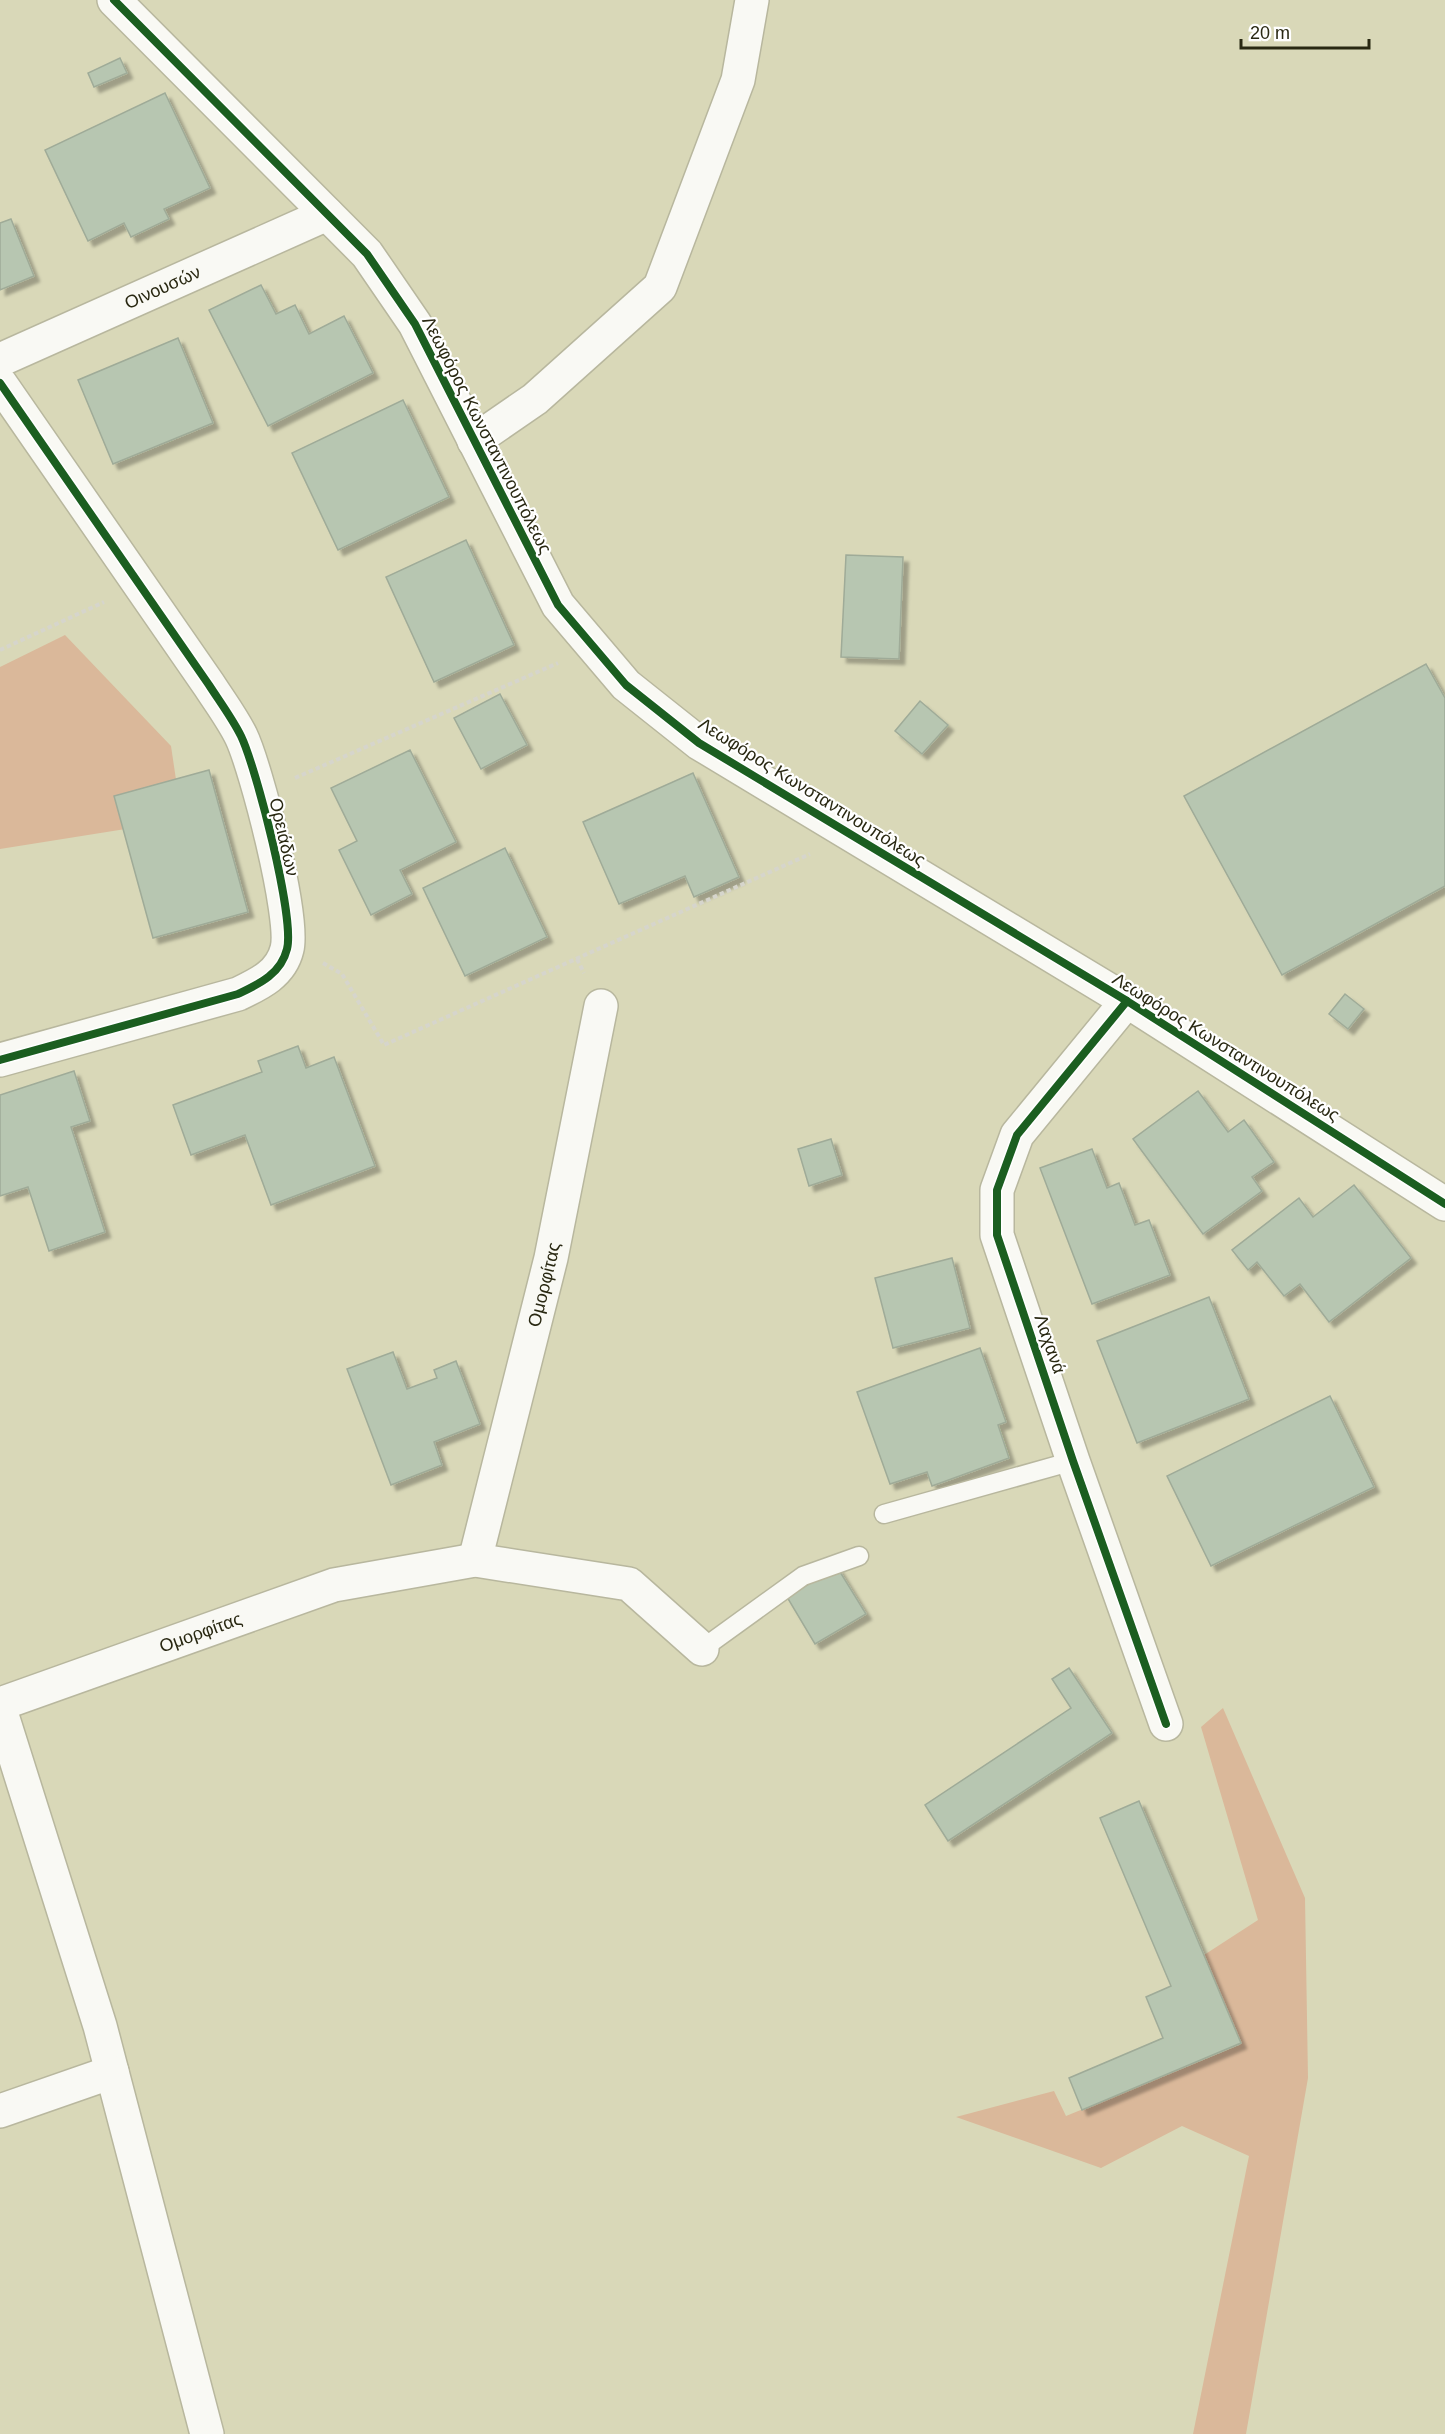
<svg xmlns="http://www.w3.org/2000/svg" width="1445" height="2434" font-family="Arial,sans-serif">
	<defs>
		<filter id="shadow"><feDropShadow dx="5.5" dy="5.5" stdDeviation="1.5" flood-color="#0004"/></filter>
	</defs>
	<rect width="100%" height="100%" fill="#d9d8b8"/>
	<g fill="#dab89a">
		<polygon points="65,635 171,746 182,820 0,849 0,667"/>
		<polygon points="1223,1708 1305,1898 1308,2078 1246,2434 1193,2434 1249,2156 1182,2126 1101,2168 956,2117 1054,2091 1066,2116 1240,2045 1204,1955 1258,1920 1201,1727"/>
	</g>
	<g fill="#b7c6b1" stroke="#9fab98" stroke-width="1.5" filter="url(#shadow)">
		<polygon points="120,58 127,73 94,87 88,73"/>
		<polygon points="165,93 210,188 164,209 169,219 131,237 124,223 88,241 45,150"/>
		<polygon points="11,219 34,276 0,290 0,223"/>
		<polygon points="261,285 276,314 295,305 309,334 344,316 373,373 268,426 209,310"/>
		<polygon points="178,338 213,423 113,464 78,380"/>
		<polygon points="403,400 449,497 338,550 292,453"/>
		<polygon points="466,540 514,645 434,682 386,577"/>
		<polygon points="846,555 903,557 899,659 841,657"/>
		<polygon points="1426,664 1445,698 1445,886 1282,975 1184,796"/>
		<polygon points="500,694 527,745 481,769 454,718"/>
		<polygon points="920,701 948,725 922,754 895,731"/>
		<polygon points="410,750 456,842 400,870 412,894 371,915 339,850 357,841 331,788"/>
		<polygon points="209,770 248,912 153,938 114,796"/>
		<polygon points="693,773 739,877 694,897 685,876 619,904 583,822"/>
		<polygon points="505,848 547,937 465,976 423,888"/>
		<polygon points="1345,994 1364,1009 1348,1029 1329,1014"/>
		<polygon points="298,1046 306,1068 334,1057 375,1166 271,1205 245,1135 191,1155 173,1105 262,1072 258,1061"/>
		<polygon points="74,1071 90,1121 71,1127 105,1232 49,1251 28,1187 0,1196 0,1095"/>
		<polygon points="1198,1091 1228,1132 1244,1120 1274,1162 1252,1177 1262,1191 1203,1234 1133,1139"/>
		<polygon points="831,1139 842,1175 809,1186 798,1149"/>
		<polygon points="1092,1149 1107,1188 1119,1183 1135,1225 1149,1220 1170,1275 1092,1304 1040,1168"/>
		<polygon points="1354,1185 1411,1258 1329,1322 1300,1284 1284,1296 1257,1262 1248,1270 1232,1250 1299,1198 1313,1217"/>
		<polygon points="952,1258 970,1328 893,1348 875,1278"/>
		<polygon points="1209,1297 1249,1399 1137,1443 1097,1341"/>
		<polygon points="980,1348 1006,1422 998,1425 1009,1458 932,1486 927,1472 890,1484 857,1392"/>
		<polygon points="393,1352 407,1389 437,1378 434,1370 456,1361 480,1424 434,1442 442,1465 391,1485 347,1369"/>
		<polygon points="1330,1396 1374,1487 1211,1566 1167,1476"/>
		<polygon points="837,1567 866,1614 815,1644 787,1597"/>
		<polygon points="1069,1668 1112,1733 948,1841 925,1805 1071,1708 1052,1679"/>
		<polygon points="1139,1801 1241,2043 1082,2110 1069,2078 1163,2038 1146,1997 1171,1986 1100,1818"/>
	</g>
	<g fill="none" stroke-linecap="round" stroke-linejoin="round">
		<defs>
			<g id="service">
				<polyline points="884,1514 1073,1461"/>
				<polyline points="702,1649 803,1576 859,1556"/>
			</g>
			<g id="minor">
				<path id="s1" d="M 0,360 L 327,214"/>
				<path d="M 0,383 L 209,685 C 220,702 232,718 241,736 C 256,767 295,918 287,949 C 281,974 259,984 238,994 L 0,1060"/>
				<polyline points="474,441 535,399 660,287 738,80 752,0"/>
				<polyline points="1127,1001 1017,1135 997,1190 997,1235 1073,1461 1166,1724"/>
				<path id="s2" d="M 475,1560 L 551,1258 L 601,1006"/>
				<path id="s3" d="M 0,1704 L 334,1585 L 475,1560 L 629,1584 L 702,1649"/>
				<polyline points="0,1709 100,2026 207,2434"/>
				<polyline points="0,2111 112,2072"/>
			</g>
			<polyline id="tertiary" points="114,0 367,254 415,324 558,605 626,685 699,743 1127,1001 1445,1204"/>
		</defs>
		<use href="#service" stroke="#b8b79e" stroke-width="21"/>
		<use href="#minor" stroke="#b8b79e" stroke-width="36"/>
		<use href="#tertiary" stroke="#b8b79e" stroke-width="36"/>
		<g stroke="#d6d5cc" stroke-width="4" stroke-dasharray="4.5 3" stroke-linecap="butt">
			<polyline points="0,650 104,602"/>
			<polyline points="295,778 558,663"/>
			<polyline points="577,959 584,973"/>
			<polyline points="323,963 342,974 384,1045 810,854"/>
		</g>
		<use href="#service" stroke="#f9f9f4" stroke-width="18"/>
		<use href="#minor" stroke="#f9f9f4" stroke-width="33"/>
		<use href="#tertiary" stroke="#f9f9f4" stroke-width="33"/>
		<defs>
			<g id="cycleway">
				<polyline points="114,0 367,254 415,324 558,605 626,685 699,743 1127,1001 1445,1204"/>
				<path d="M 0,383 L 209,685 C 220,702 232,718 241,736 C 256,767 295,918 287,949 C 281,974 259,984 238,994 L 0,1060"/>
				<polyline points="1127,1001 1017,1135 997,1190 997,1235 1073,1461 1166,1724"/>
			</g>
		</defs>
		<use href="#cycleway" stroke="#fff" stroke-width="11"/>
		<use href="#cycleway" stroke="#1b5e20" stroke-width="8"/>
	</g>
	<g text-anchor="middle" stroke-width="4.5" stroke-linejoin="round" paint-order="stroke">
		<g font-size="18" fill="#292812" stroke="#fff">
			<text dy="6" stroke="none"><textPath href="#s1" startOffset="178">Οινουσών</textPath></text>
			<text transform="translate(487 435) rotate(63)" y="6">Λεωφόρος Κωνσταντινουπόλεως</text>
			<text transform="translate(812 792) rotate(32)" y="6">Λεωφόρος Κωνσταντινουπόλεως</text>
			<text transform="translate(284 837) rotate(77)" y="6">Ορειάδων</text>
			<text transform="translate(1226 1047) rotate(32)" y="6">Λεωφόρος Κωνσταντινουπόλεως</text>
			<text dy="6" stroke="none"><textPath href="#s2" startOffset="284">Ομορφίτας</textPath></text>
			<text transform="translate(1050 1344) rotate(71)" y="6">Λαχανά</text>
			<text dy="6" stroke="none"><textPath href="#s3" startOffset="213">Ομορφίτας</textPath></text>
		</g>
	</g>
	<path d="M1241 39v9h128v-9" fill="none" stroke="#292812" stroke-width="3"/>
	<text x="1250" y="39" font-size="18" fill="#292812" stroke="#ffffff" stroke-width="4.5" paint-order="stroke">20 m</text>
</svg>
